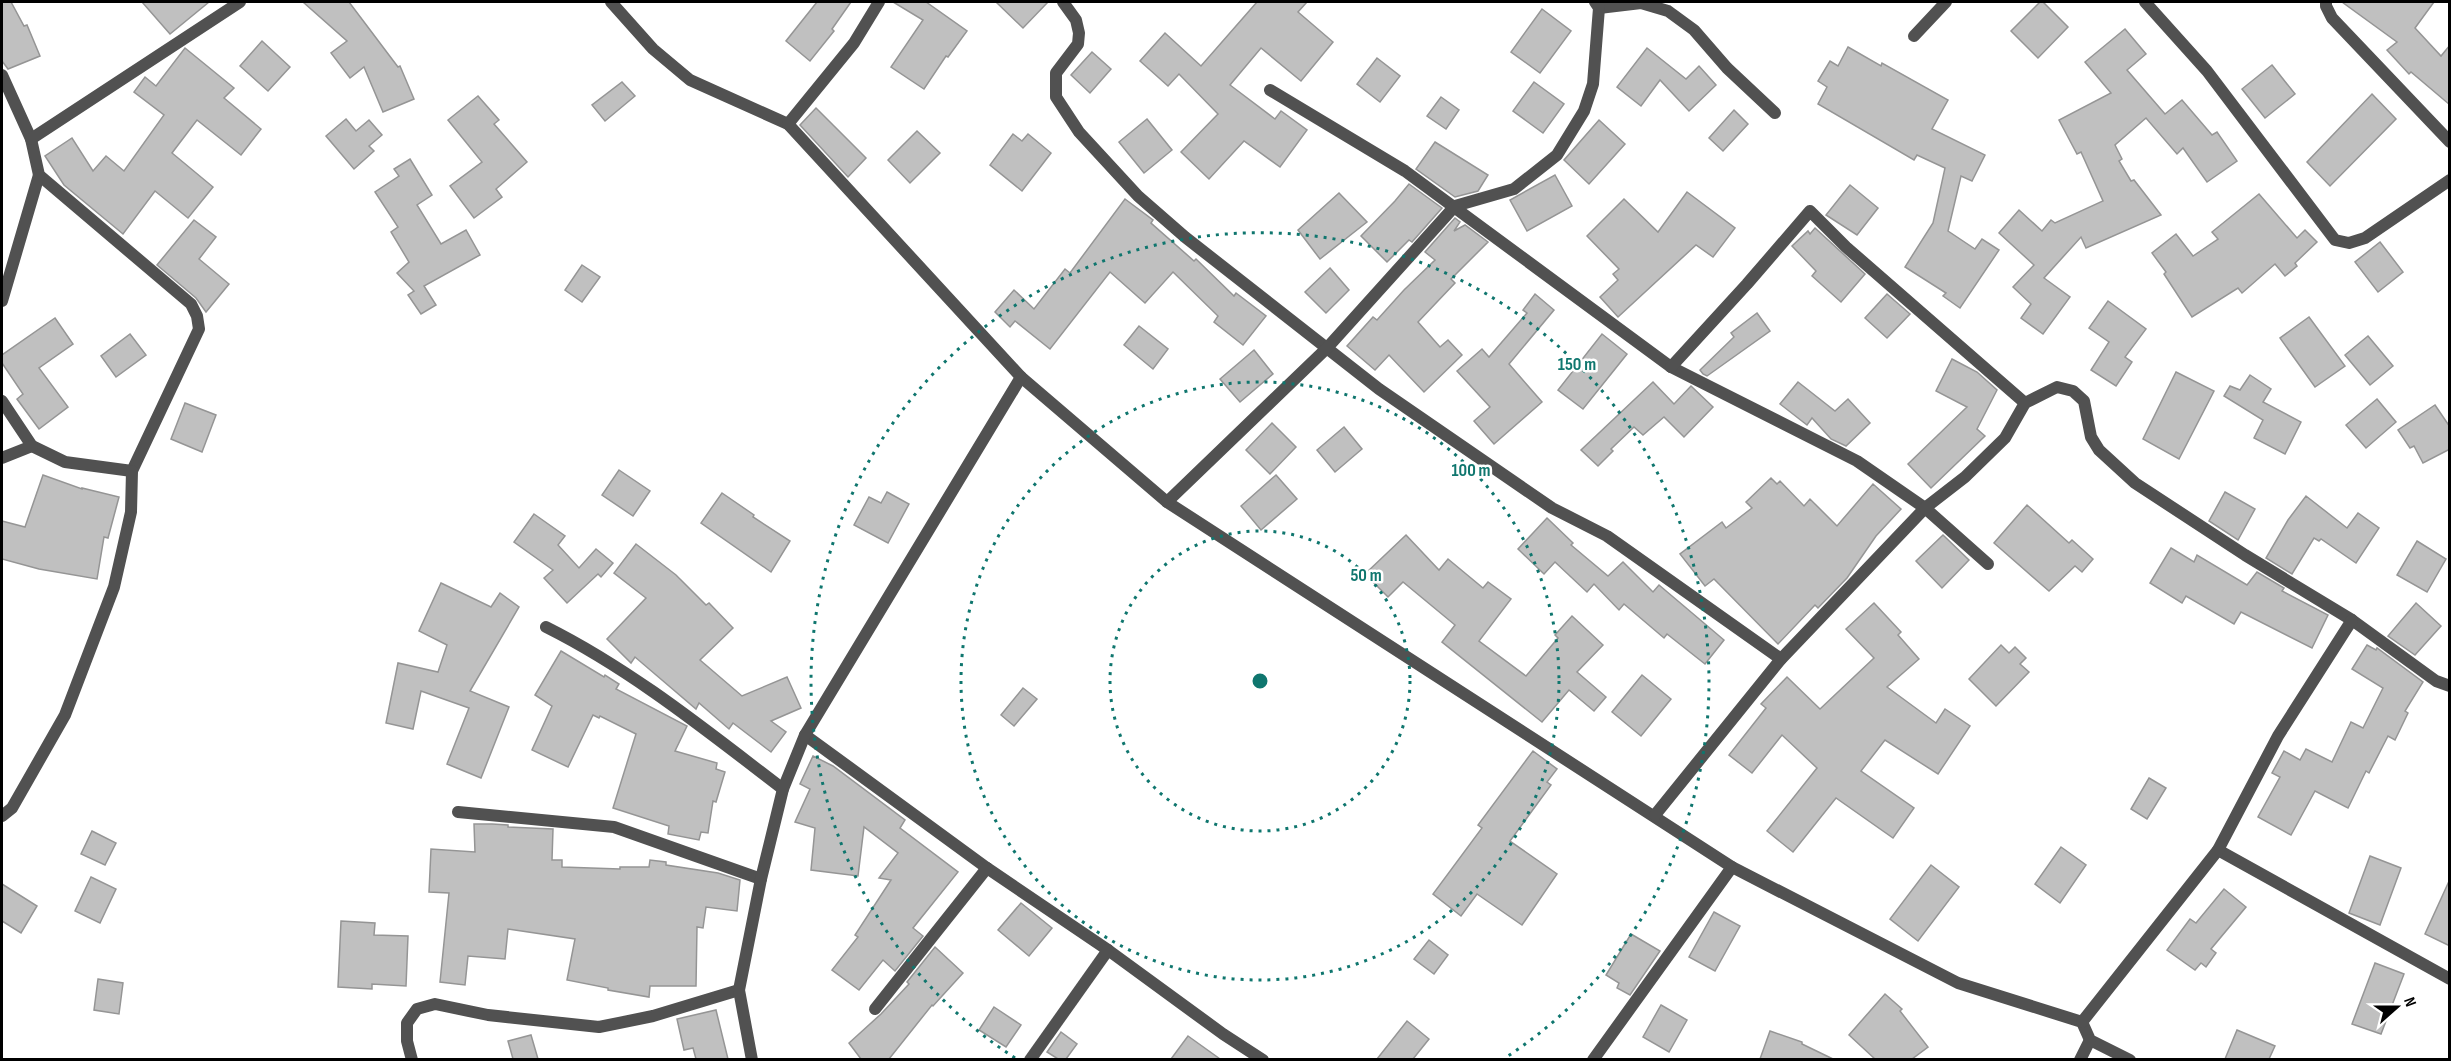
<svg xmlns="http://www.w3.org/2000/svg" width="2451" height="1061" font-family="'Sofia Sans Condensed',sans-serif">
	<rect width="100%" height="100%" fill="#fff"/>
	<g fill="#c0c0c0" stroke="#959595" stroke-width="1.5">
		<polygon points="2,2 11,2 24,26 27,25 40,56 8,69 2,61"/>
		<polygon points="142,2 209,2 170,34"/>
		<polygon points="303,2 349,2 398,67 400,66 414,99 383,112 364,67 350,78 331,53 347,41"/>
		<polygon points="817,2 851,2 832,29 834,31 810,61 786,41"/>
		<polygon points="893,2 926,2 967,31 948,57 946,56 924,89 891,67 923,20"/>
		<polygon points="996,2 1048,2 1023,28"/>
		<polygon points="1257,2 1307,2 1298,12 1333,42 1301,81 1261,48 1230,85 1275,119 1281,111 1307,130 1280,167 1244,141 1209,179 1181,152 1218,114 1179,74 1168,86 1140,61 1165,33 1201,66"/>
		<polygon points="2040,2 2043,2 2068,27 2038,58 2011,31"/>
		<polygon points="2342,2 2434,2 2415,28 2441,56 2450,45 2450,105 2411,72 2409,74 2387,50 2397,42"/>
		<polygon points="1542,9 1571,31 1540,73 1511,52"/>
		<polygon points="2125,29 2146,54 2127,70 2165,114 2182,100 2212,135 2217,132 2237,161 2207,182 2183,148 2177,154 2146,118 2115,145 2122,159 2119,161 2131,181 2134,180 2161,215 2086,248 2081,237 2044,278 2070,297 2043,334 2021,318 2031,304 2013,287 2034,265 1999,233 2019,210 2042,231 2051,220 2055,223 2103,201 2081,152 2077,154 2059,120 2111,93 2085,62"/>
		<polygon points="262,41 290,67 268,91 240,66"/>
		<polygon points="1848,47 1881,66 1882,63 1948,100 1932,129 1985,155 1972,181 1961,176 1948,231 1975,249 1982,239 1999,250 1960,308 1943,296 1946,293 1905,267 1933,223 1945,168 1917,155 1914,160 1818,104 1827,87 1818,81 1830,61 1838,66"/>
		<polygon points="185,48 234,88 224,98 261,129 241,155 197,120 172,153 213,187 188,218 155,191 123,234 64,185 45,156 72,138 93,171 106,156 124,171 164,115 134,92 145,77 156,86"/>
		<polygon points="1647,48 1686,79 1699,66 1716,85 1689,111 1660,80 1641,106 1617,87"/>
		<polygon points="1092,52 1111,69 1090,93 1071,75"/>
		<polygon points="1377,58 1400,76 1380,102 1357,84"/>
		<polygon points="2272,65 2295,94 2265,118 2242,89"/>
		<polygon points="622,82 635,96 605,121 592,105"/>
		<polygon points="1534,82 1564,104 1543,133 1513,111"/>
		<polygon points="2372,94 2396,119 2330,186 2307,162"/>
		<polygon points="478,96 499,120 494,124 527,162 496,189 502,197 474,218 450,186 482,162 448,120"/>
		<polygon points="1441,97 1459,110 1446,129 1427,116"/>
		<polygon points="816,108 866,158 848,177 800,125"/>
		<polygon points="1734,110 1748,124 1723,151 1709,138"/>
		<polygon points="346,119 356,131 369,120 382,135 369,146 374,151 354,169 326,136"/>
		<polygon points="1147,119 1172,150 1144,173 1119,142"/>
		<polygon points="1599,120 1625,144 1589,184 1564,160"/>
		<polygon points="917,131 940,153 910,183 888,160"/>
		<polygon points="1013,134 1022,141 1028,134 1051,153 1022,191 990,165"/>
		<polygon points="1435,142 1488,175 1478,191 1455,197 1416,169"/>
		<polygon points="410,159 432,195 417,205 441,244 466,230 480,255 424,286 436,305 421,314 408,295 414,291 397,273 409,262 391,232 398,227 375,192 399,176 394,169"/>
		<polygon points="1555,175 1572,206 1527,231 1510,200"/>
		<polygon points="1409,184 1442,208 1412,242 1409,240 1387,262 1361,236 1395,201"/>
		<polygon points="1850,185 1878,208 1857,235 1826,215"/>
		<polygon points="1687,192 1735,228 1713,257 1696,245 1618,317 1600,297 1618,280 1613,274 1619,269 1587,236 1624,199 1658,232"/>
		<polygon points="1339,193 1367,222 1320,259 1298,230"/>
		<polygon points="2259,194 2297,238 2305,230 2317,242 2295,263 2297,266 2285,276 2275,264 2242,293 2238,288 2192,317 2164,274 2166,272 2152,253 2176,234 2193,256 2218,239 2212,232"/>
		<polygon points="1125,199 1153,220 1151,223 1194,261 1196,259 1234,296 1236,293 1266,316 1243,345 1214,322 1218,316 1173,272 1145,303 1110,272 1050,349 1015,321 1010,327 995,312 1014,290 1034,309 1065,269 1070,273"/>
		<polygon points="1455,218 1460,222 1454,231 1465,225 1488,242 1451,279 1455,283 1418,322 1440,347 1448,340 1462,355 1424,392 1389,355 1375,370 1347,346 1373,317 1377,320 1404,290 1435,260 1425,252"/>
		<polygon points="194,220 216,237 199,259 229,284 206,312 196,298 157,265"/>
		<polygon points="1815,228 1865,274 1841,302 1812,276 1816,271 1792,246 1808,231 1810,234"/>
		<polygon points="2380,242 2403,272 2378,292 2355,262"/>
		<polygon points="582,265 600,277 582,302 565,290"/>
		<polygon points="1330,268 1349,290 1326,313 1305,292"/>
		<polygon points="1535,294 1554,310 1509,364 1542,402 1494,444 1474,421 1490,407 1457,371 1482,349 1489,357 1527,313 1523,310"/>
		<polygon points="1887,294 1910,314 1887,338 1865,318"/>
		<polygon points="2108,301 2146,329 2125,357 2132,362 2116,386 2091,370 2109,342 2089,328"/>
		<polygon points="1757,313 1770,331 1707,376 1703,374 1700,370 1734,337 1731,333"/>
		<polygon points="2309,317 2345,366 2315,387 2280,338"/>
		<polygon points="55,318 73,344 39,368 68,407 39,429 17,399 23,394 2,363 2,355"/>
		<polygon points="1139,326 1168,349 1153,369 1124,345"/>
		<polygon points="130,334 146,355 116,377 101,356"/>
		<polygon points="1602,334 1627,354 1583,409 1558,390"/>
		<polygon points="2368,336 2393,366 2370,385 2345,355"/>
		<polygon points="1254,350 1273,374 1240,402 1220,379"/>
		<polygon points="1952,359 1977,372 1997,390 1977,429 1985,436 1931,488 1908,464 1967,407 1936,391"/>
		<polygon points="2176,372 2214,391 2179,459 2143,439"/>
		<polygon points="2250,375 2271,389 2263,402 2301,422 2285,454 2254,438 2263,420 2224,396 2230,386 2240,390"/>
		<polygon points="1653,382 1674,404 1691,386 1713,407 1684,437 1664,417 1643,435 1634,427 1611,449 1613,451 1598,466 1581,450"/>
		<polygon points="1798,382 1835,411 1848,399 1870,423 1846,446 1831,439 1812,418 1807,425 1780,404"/>
		<polygon points="2377,399 2396,422 2366,448 2346,425"/>
		<polygon points="185,403 216,415 202,452 171,439"/>
		<polygon points="2435,405 2450,427 2450,449 2423,463 2414,446 2410,448 2398,430"/>
		<polygon points="1272,423 1296,447 1270,474 1246,450"/>
		<polygon points="1344,427 1362,449 1335,472 1317,450"/>
		<polygon points="619,470 650,491 633,516 602,495"/>
		<polygon points="43,475 82,489 82,488 119,497 108,538 104,537 97,579 39,569 2,559 2,521 25,527"/>
		<polygon points="1276,475 1297,499 1261,530 1241,506"/>
		<polygon points="1771,478 1777,484 1780,481 1804,506 1810,499 1837,526 1873,484 1901,509 1876,536 1847,578 1818,608 1815,605 1778,644 1714,579 1705,586 1680,554 1722,522 1726,528 1752,508 1746,502"/>
		<polygon points="887,492 909,504 888,543 854,525 869,497 881,503"/>
		<polygon points="2225,492 2255,509 2238,540 2209,521"/>
		<polygon points="722,493 754,515 753,517 790,541 771,572 701,523"/>
		<polygon points="2306,496 2347,528 2358,513 2379,528 2356,563 2321,539 2319,541 2314,538 2292,574 2266,558 2288,520"/>
		<polygon points="2027,505 2069,543 2072,540 2093,559 2082,572 2075,566 2049,591 1994,543"/>
		<polygon points="534,514 565,536 558,545 579,568 596,549 613,563 601,577 598,574 567,603 544,578 553,570 514,542"/>
		<polygon points="1547,518 1573,543 1571,545 1608,576 1623,562 1653,592 1659,585 1724,640 1705,664 1667,634 1664,638 1624,604 1619,610 1594,584 1587,592 1555,562 1544,574 1518,549"/>
		<polygon points="1406,535 1439,570 1448,559 1483,588 1488,582 1511,599 1479,641 1526,676 1558,638 1555,635 1572,616 1603,645 1577,672 1606,697 1594,711 1569,690 1542,722 1442,642 1455,625 1403,582 1388,597 1365,574"/>
		<polygon points="1943,535 1969,560 1942,588 1916,561"/>
		<polygon points="2417,541 2446,559 2427,592 2397,575"/>
		<polygon points="636,544 676,575 706,605 709,603 733,628 700,660 742,696 787,677 801,708 771,721 786,732 771,752 733,723 729,729 699,703 696,709 635,657 631,663 607,639 646,598 614,573"/>
		<polygon points="2171,548 2194,562 2197,555 2247,585 2257,572 2284,588 2282,591 2328,615 2312,648 2241,612 2234,624 2186,596 2182,603 2150,583"/>
		<polygon points="441,583 491,607 500,593 519,607 470,691 509,707 481,778 447,764 469,708 421,691 413,729 386,723 398,663 438,672 447,645 419,631"/>
		<polygon points="1874,603 1901,632 1898,635 1919,659 1887,687 1936,723 1945,709 1970,726 1938,774 1885,740 1861,771 1914,808 1893,838 1836,798 1793,852 1767,831 1817,768 1782,735 1752,773 1729,755 1766,708 1761,704 1787,677 1820,709 1874,658 1846,629"/>
		<polygon points="2416,603 2441,626 2415,655 2388,636"/>
		<polygon points="2001,645 2009,653 2015,647 2026,658 2020,664 2029,672 1996,706 1969,679"/>
		<polygon points="2367,645 2376,650 2377,648 2423,682 2405,711 2408,713 2395,740 2388,736 2369,773 2366,771 2348,808 2315,791 2291,835 2258,817 2280,777 2272,773 2284,751 2300,760 2306,749 2332,762 2351,722 2363,728 2383,688 2352,669"/>
		<polygon points="561,651 604,677 605,675 619,684 616,689 687,726 675,751 717,763 716,769 725,772 716,802 713,801 708,833 701,832 699,840 668,834 669,826 613,808 636,734 600,716 599,718 593,715 568,767 532,750 552,706 535,695"/>
		<polygon points="1642,675 1671,699 1641,736 1612,712"/>
		<polygon points="1023,688 1037,699 1014,726 1001,715"/>
		<polygon points="1533,751 1557,769 1547,782 1551,785 1510,841 1557,874 1522,925 1477,894 1461,916 1433,894 1482,828 1478,825"/>
		<polygon points="813,756 833,766 905,820 900,828 958,872 913,928 923,936 895,971 883,960 859,990 832,970 858,937 855,935 891,880 879,878 898,853 864,827 858,876 811,870 815,828 795,822 810,789 800,784"/>
		<polygon points="2149,778 2166,788 2147,819 2131,809"/>
		<polygon points="474,824 492,824 508,825 508,827 553,829 552,860 562,860 562,867 620,869 620,867 649,867 650,860 666,862 666,865 718,873 740,880 737,911 706,907 703,928 697,927 696,986 650,986 649,997 608,990 608,988 567,980 575,939 508,929 505,959 468,956 465,985 440,982 449,893 429,892 431,849 475,852"/>
		<polygon points="92,831 116,843 105,865 81,854"/>
		<polygon points="2061,847 2086,865 2060,903 2035,884"/>
		<polygon points="2370,856 2401,868 2380,925 2349,913"/>
		<polygon points="1931,865 1959,887 1918,941 1890,919"/>
		<polygon points="91,877 116,889 100,923 75,911"/>
		<polygon points="2450,879 2450,946 2425,934"/>
		<polygon points="2,884 37,906 21,933 2,921"/>
		<polygon points="2224,889 2246,907 2211,949 2216,953 2206,967 2201,963 2195,970 2167,950 2190,919 2196,923"/>
		<polygon points="1021,903 1052,928 1029,956 998,930"/>
		<polygon points="1714,912 1740,926 1715,971 1689,957"/>
		<polygon points="341,921 375,923 374,935 408,936 406,986 372,984 372,989 338,987"/>
		<polygon points="1631,934 1660,951 1630,995 1617,988 1619,983 1606,975"/>
		<polygon points="1429,940 1448,955 1434,974 1414,959"/>
		<polygon points="935,947 963,973 933,1006 932,1005 889,1059 861,1059 849,1043 881,1014 909,984 907,982"/>
		<polygon points="2375,963 2404,974 2381,1034 2352,1024"/>
		<polygon points="98,979 123,983 119,1014 94,1010"/>
		<polygon points="1885,994 1902,1009 1900,1011 1928,1047 1912,1059 1875,1059 1849,1035"/>
		<polygon points="1661,1005 1687,1020 1669,1052 1643,1037"/>
		<polygon points="994,1007 1021,1025 1006,1047 979,1030"/>
		<polygon points="716,1010 728,1059 696,1059 693,1048 684,1050 677,1019"/>
		<polygon points="1407,1021 1429,1039 1413,1059 1377,1059"/>
		<polygon points="2237,1030 2275,1046 2269,1059 2225,1059"/>
		<polygon points="1770,1031 1802,1042 1802,1044 1833,1059 1760,1059"/>
		<polygon points="1061,1032 1077,1044 1066,1059 1058,1059 1047,1052"/>
		<polygon points="531,1035 538,1059 513,1059 508,1041"/>
		<polygon points="1188,1036 1220,1059 1171,1059"/>
	</g>
	<g fill="none" stroke-linecap="round" stroke-linejoin="round">
		<g stroke="#515151" stroke-width="12">
			<polyline points="611,2 653,49 690,80 788,124 1021,377 1167,502 1732,867 1593,1060"/>
			<polyline points="1063,2 1076,20 1079,33 1078,44 1056,73 1056,97 1079,132 1138,196 1185,237 1379,389 1552,508 1607,536 1781,659"/>
			<polyline points="2145,2 2207,71 2335,240 2349,243 2365,238 2450,180"/>
			<polyline points="2326,2 2326,6 2332,18 2450,142"/>
			<polyline points="1599,8 1641,3 1668,11 1694,30 1727,68 1775,113"/>
			<polyline points="1914,36 1946,2"/>
			<polyline points="2,75 31,139 39,175 191,304 197,316 199,329 132,471 65,462 32,446 2,401"/>
			<polyline points="1270,90 1405,171 1671,367 1857,461 1925,508 1781,659 1655,815"/>
			<polyline points="788,124 854,43 879,2"/>
			<polyline points="31,139 240,2"/>
			<polyline points="2,301 39,175"/>
			<polyline points="1671,367 1747,284 1810,211 1846,247 2025,403"/>
			<polyline points="2,458 32,446"/>
			<polyline points="1167,502 1327,348 1455,206 1514,189 1557,155 1584,111 1593,84 1599,8 1595,2"/>
			<polyline points="1988,564 1925,508 1965,477 2005,438 2025,403 2057,387 2073,391 2084,401 2091,437 2099,450 2135,483 2245,555 2352,620 2436,681 2450,686"/>
			<path d="M 546,627 C 632,670 707,731 783,789"/>
			<polyline points="805,735 987,868 1108,950 1223,1034 1263,1060"/>
			<polyline points="458,812 614,827 761,879"/>
			<polyline points="2,816 12,808 65,715 114,587 131,512 132,471"/>
			<polyline points="2218,850 2450,979"/>
			<polyline points="1732,867 1958,983 2082,1022 2090,1040 2130,1060"/>
			<polyline points="875,1009 987,868"/>
			<polyline points="2082,1022 2218,850 2278,736 2352,620"/>
			<polyline points="412,1060 407,1041 407,1023 417,1009 435,1004 488,1015 599,1027 653,1016 739,990"/>
			<polyline points="752,1060 739,990 761,879 783,789 805,735 1021,377"/>
			<polyline points="1030,1060 1108,950"/>
			<polyline points="2080,1060 2090,1040"/>
		</g>
	</g>
	<g fill="none" stroke="#0f766e" stroke-width="3" stroke-dasharray="3 6">
		<circle cx="1260" cy="681" r="150"/>
		<circle cx="1260" cy="681" r="299"/>
		<path d="M1015 1058A449 449 0 1 1 1505 1058"/>
	</g>
	<circle cx="1260" cy="681" r="9" fill="#0f766e" stroke="#fff" stroke-width="3"/>
	<g font-size="18" text-anchor="middle" font-weight="bold" fill="#0f766e" stroke="#fff" stroke-width="5" stroke-linejoin="round" paint-order="stroke">
		<text x="1577" y="370">150 m</text>
		<text x="1471" y="476">100 m</text>
		<text x="1366" y="581">50 m</text>
	</g>
	<rect width="2451" height="1061" fill="none" stroke="#000000" stroke-width="6"/>
	<g transform="translate(2397 1007) rotate(69)" stroke="#ffffff" stroke-width="4.5" paint-order="stroke">
	<path d="M0-4.5L10 22L0 15L-10 22Z" fill="#000000"/>
	<text y="-9" font-size="16" font-weight="bold" text-anchor="middle" fill="#000000">N</text>
	</g>
</svg>
